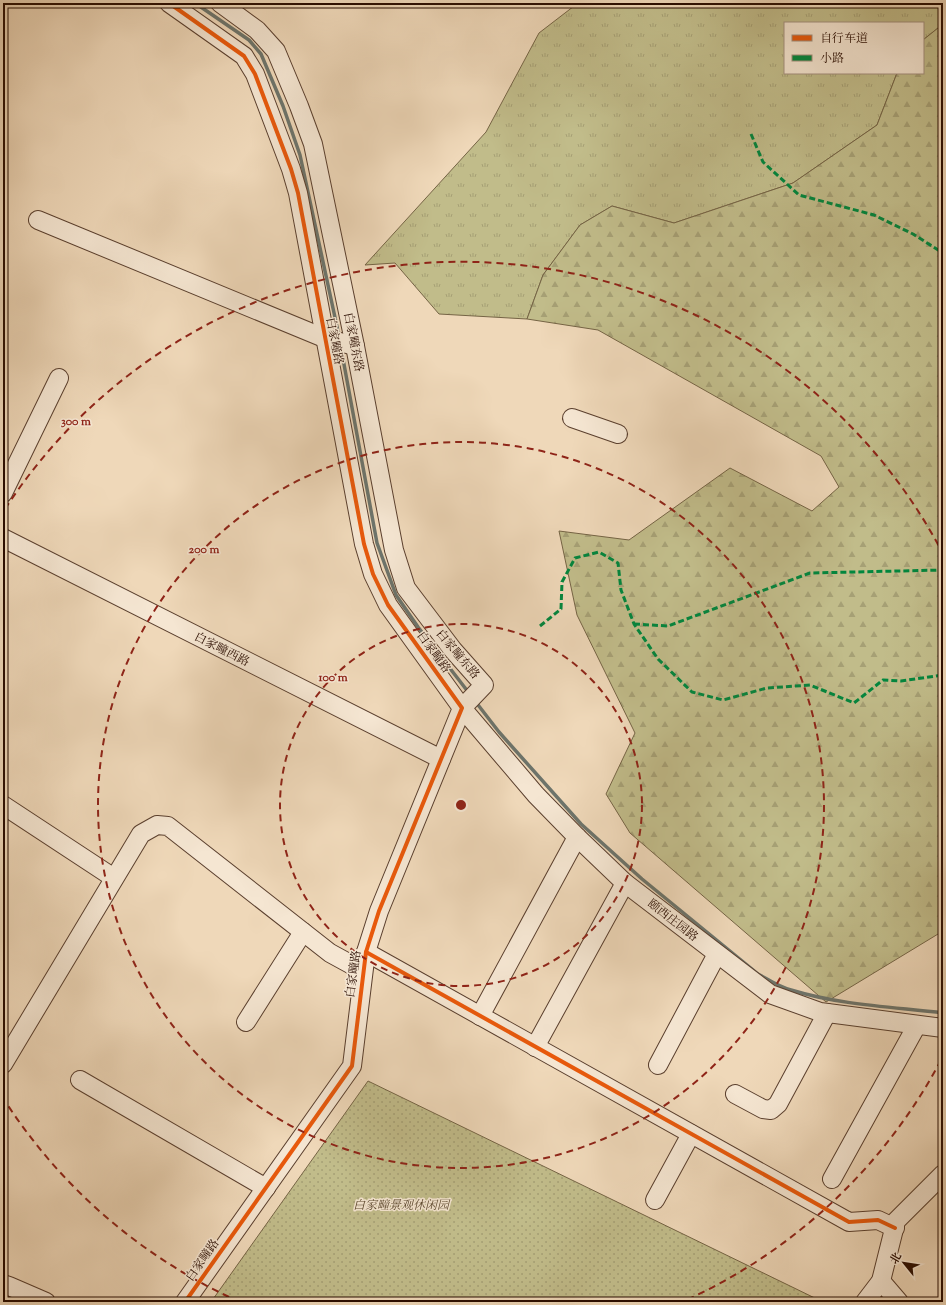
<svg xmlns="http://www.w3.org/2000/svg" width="946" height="1305" font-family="'Sorts Mill Goudy','Noto Serif SC',serif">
	<defs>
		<pattern id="grass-tufts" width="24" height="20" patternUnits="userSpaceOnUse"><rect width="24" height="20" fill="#c1bc8a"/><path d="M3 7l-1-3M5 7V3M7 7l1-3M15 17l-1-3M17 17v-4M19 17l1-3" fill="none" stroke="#a6a075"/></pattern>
		<pattern id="forest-firs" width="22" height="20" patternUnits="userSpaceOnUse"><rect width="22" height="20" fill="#c1bc8a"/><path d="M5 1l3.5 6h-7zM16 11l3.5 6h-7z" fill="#a6a075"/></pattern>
		<pattern id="park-dots" width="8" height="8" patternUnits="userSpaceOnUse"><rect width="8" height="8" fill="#c1bc8a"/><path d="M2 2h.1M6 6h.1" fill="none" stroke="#a6a075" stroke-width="1.8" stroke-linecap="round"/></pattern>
	</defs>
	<rect width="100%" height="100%" fill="#efd8b9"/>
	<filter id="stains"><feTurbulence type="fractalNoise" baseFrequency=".005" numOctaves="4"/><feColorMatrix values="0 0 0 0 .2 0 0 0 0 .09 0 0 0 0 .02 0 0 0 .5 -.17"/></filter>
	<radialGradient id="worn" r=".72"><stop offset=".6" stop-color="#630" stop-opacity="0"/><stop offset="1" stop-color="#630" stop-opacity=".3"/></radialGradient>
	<polygon fill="url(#grass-tufts)" stroke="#756445" points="578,3 943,3 943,26 938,28 923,40 923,23 785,23 785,73 897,73 877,125 793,183 674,223 612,206 580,225 543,275 527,319 439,314 395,263 365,265 486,132 539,33"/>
	<polygon fill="url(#forest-firs)" stroke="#756445" points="943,26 943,931 826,1002 630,833 606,794 635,733 577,615 559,531 629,540 730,468 812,511 839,487 821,456 598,330 527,319 543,275 580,225 612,206 674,223 793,183 877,125 897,73 923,73 923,40 938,28"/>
	<polygon fill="url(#park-dots)" stroke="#756445" points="368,1081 823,1302 211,1302"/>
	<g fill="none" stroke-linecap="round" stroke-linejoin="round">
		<g stroke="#6d746b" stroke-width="3.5">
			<polyline points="195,3 249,40 261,54 283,106 300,155 339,336"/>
			<polyline points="341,348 377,543 396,595 418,627 469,693"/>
			<path d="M 475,701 L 499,732 L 581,824 L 642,879 L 758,974 C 769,980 779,987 791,990 C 840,1005 893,1007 943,1013"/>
		</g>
		<defs>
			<g id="minor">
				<polyline points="169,3 244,56 255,74 291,169 298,193 364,544 373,574 388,605 462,708 379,911 366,952 352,1066 185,1302"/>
				<polyline points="220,3 257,30 276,51 299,106 313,144 355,346 394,550 406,588 453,650 484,685 462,708 536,795 577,837 625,883 770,994 820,1012 943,1028"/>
				<polyline points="38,220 324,338 355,346"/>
				<polyline points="572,418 618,434"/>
				<polyline points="3,493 59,378"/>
				<polyline points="3,538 441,759"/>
				<polyline points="3,805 114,878"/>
				<polyline points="366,952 849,1222 878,1220 895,1228"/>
				<polyline points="480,1016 577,837"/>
				<polyline points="246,1022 303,932"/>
				<polyline points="535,1047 625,883"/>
				<polyline points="3,1064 141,834 157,825 168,826 330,953 363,971"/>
				<polyline points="658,1065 717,954"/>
				<polyline points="80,1080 266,1188"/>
				<polyline points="735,1094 763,1109 771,1110 778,1104 827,1013"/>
				<polyline points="832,1179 917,1025"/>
				<polyline points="655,1200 691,1134"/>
				<polyline points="881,1281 899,1302"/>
				<polyline points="3,1284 9,1286 46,1302"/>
				<polyline points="865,1302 881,1281 896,1221 943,1174"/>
			</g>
		</defs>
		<use href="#minor" stroke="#5a3f2e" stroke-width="20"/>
		<use href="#minor" stroke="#f5e6d2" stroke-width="18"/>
		<g stroke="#00873e" stroke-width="3" stroke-dasharray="6 3" stroke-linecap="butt">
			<polyline points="751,134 763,162 799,195 874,215 913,234 943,253"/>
			<polyline points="634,624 668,626 810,573 943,570"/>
			<polyline points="540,626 561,609 562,582 575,558 599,552 618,563 621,590 634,624 658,659 692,692 723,700 767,688 810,685 854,703 883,680 901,681 943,675"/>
		</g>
		<defs>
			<g id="cycleway">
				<polyline points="169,3 244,56 255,74 291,169 298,193 364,544 373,574 388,605 462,708 379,911 366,952 352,1066 185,1302"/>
				<polyline points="366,952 849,1222 878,1220 895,1228"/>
			</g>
		</defs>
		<use href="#cycleway" stroke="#f5e6d2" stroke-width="6"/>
		<use href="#cycleway" stroke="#e8590c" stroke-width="4"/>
	</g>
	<g fill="none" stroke="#8f2418" stroke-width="2" stroke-dasharray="7 5">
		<circle cx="461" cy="805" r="181"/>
		<circle cx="461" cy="805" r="363"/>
		<path d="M941 1060A544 544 0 0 1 682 1302M240 1302A544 544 0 0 1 5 1101M5 509A544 544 0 0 1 941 550"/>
	</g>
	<g text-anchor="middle" stroke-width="3" stroke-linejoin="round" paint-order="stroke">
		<g font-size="12" fill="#290c00" stroke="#f5e6d2">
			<text transform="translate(335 341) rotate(79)" y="4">白家疃路</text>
			<text transform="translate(354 342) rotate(79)" y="4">白家疃东路</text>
			<text transform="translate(222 649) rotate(27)" y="4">白家疃西路</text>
			<text transform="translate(434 652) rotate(54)" y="4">白家疃路</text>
			<text transform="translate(458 654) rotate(50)" y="4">白家疃东路</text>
			<text transform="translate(673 920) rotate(38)" y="4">颐西庄园路</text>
			<text transform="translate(353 974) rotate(-82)" y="4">白家疃路</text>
			<text transform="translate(202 1260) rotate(-55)" y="4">白家疃路</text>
		</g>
		<g font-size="12" font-style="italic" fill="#5e4a30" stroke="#f5e6d2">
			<text x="401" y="1209">白家疃景观休闲园</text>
		</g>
	</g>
	<circle cx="461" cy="805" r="6" fill="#8f2418" stroke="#f5e6d2" stroke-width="2"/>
	<g font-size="12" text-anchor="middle" font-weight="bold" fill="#8f2418" stroke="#f5e6d2" stroke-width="3" stroke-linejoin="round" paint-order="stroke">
		<text x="76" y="425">300 m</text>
		<text x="204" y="553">200 m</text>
		<text x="333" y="681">100 m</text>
	</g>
	<rect width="946" height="1305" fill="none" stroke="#efd8b9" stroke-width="16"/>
	<rect x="4" y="4" width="938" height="1297" fill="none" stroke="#290c00" stroke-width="2"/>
	<rect x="8" y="8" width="930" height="1289" fill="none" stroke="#290c00"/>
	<rect x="784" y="22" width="140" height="52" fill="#f5e6d2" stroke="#a38f7e"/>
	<rect x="792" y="35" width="20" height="6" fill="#e8590c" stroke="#a38f7e"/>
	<text x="820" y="42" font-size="12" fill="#290c00">自行车道</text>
	<rect x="792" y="55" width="20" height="6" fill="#00873e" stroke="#a38f7e"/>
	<text x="820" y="62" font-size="12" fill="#290c00">小路</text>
	<g transform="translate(904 1263) rotate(300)" stroke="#f5e6d2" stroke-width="3" paint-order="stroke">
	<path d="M0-3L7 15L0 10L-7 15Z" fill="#290c00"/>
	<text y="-6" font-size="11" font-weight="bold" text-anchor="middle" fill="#290c00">北</text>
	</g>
	<rect width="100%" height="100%" filter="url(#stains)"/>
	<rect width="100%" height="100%" fill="url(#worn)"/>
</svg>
